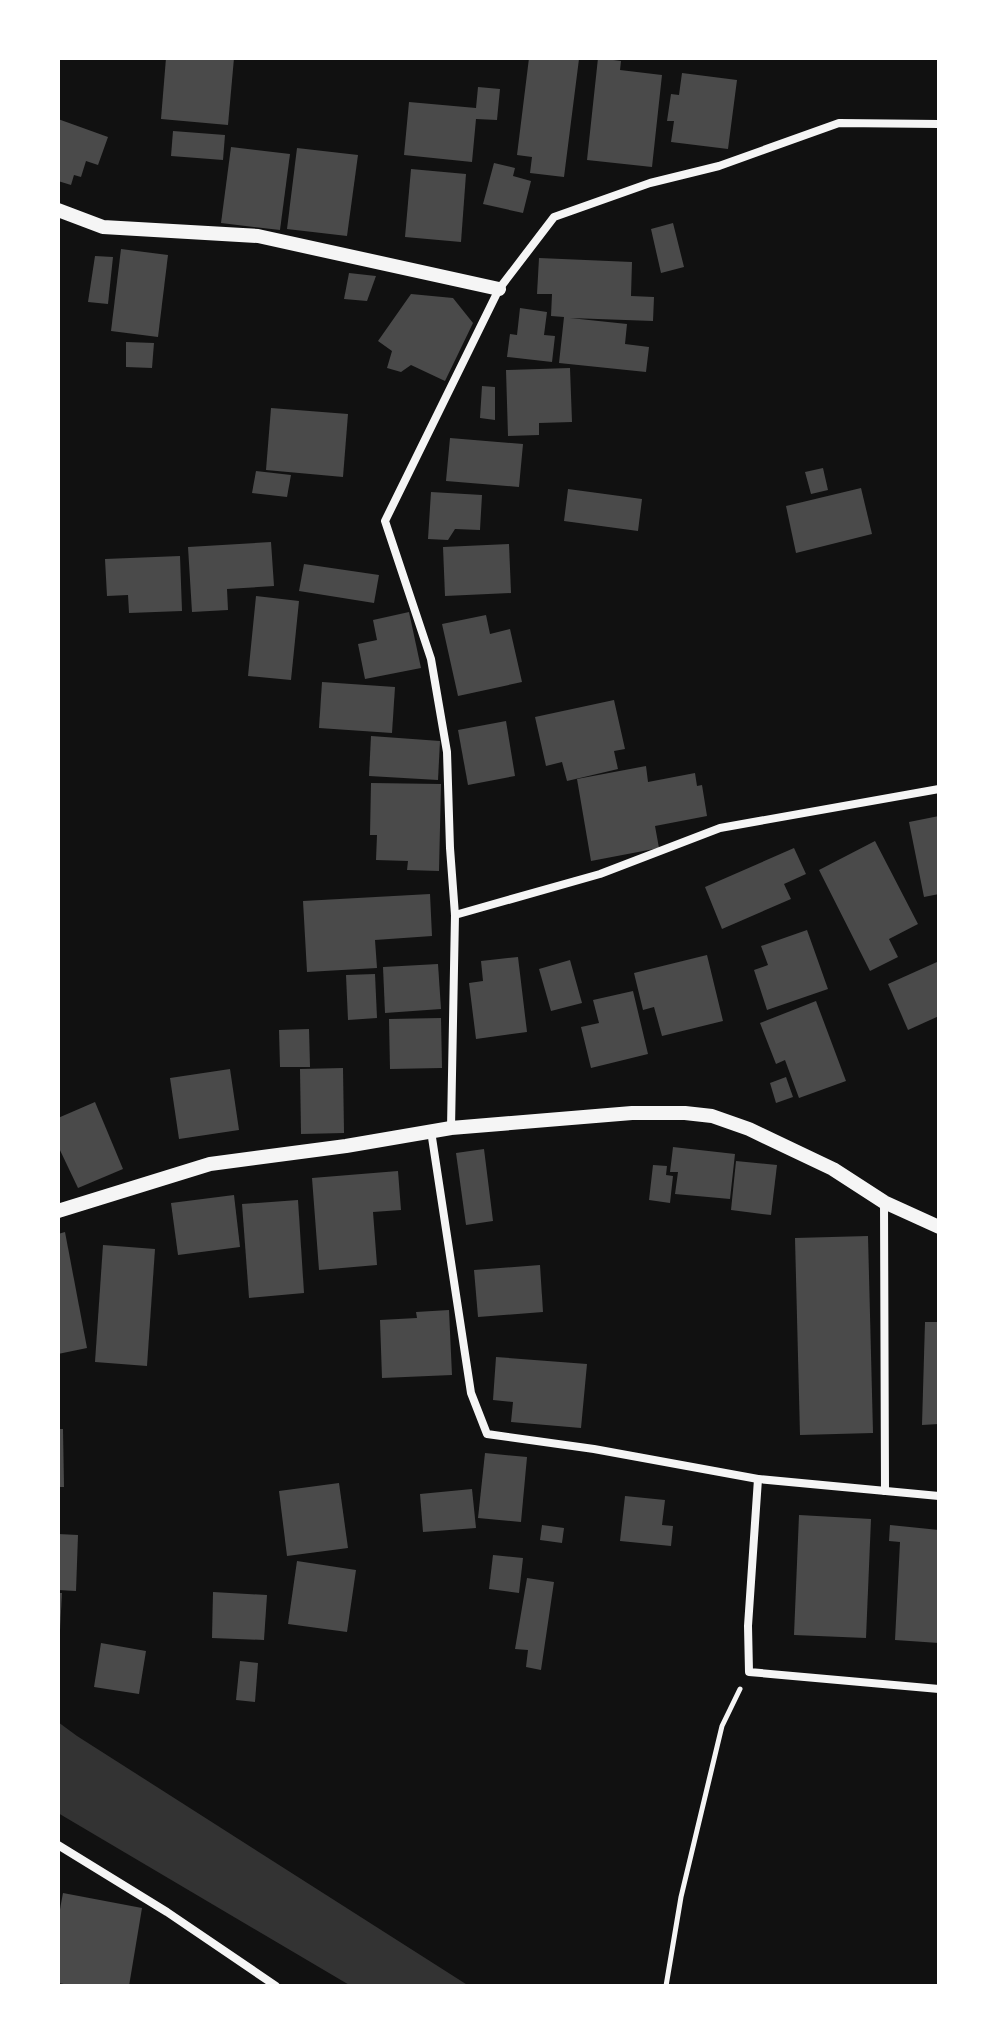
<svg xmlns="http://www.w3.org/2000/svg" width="997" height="2044" font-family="Figtree,sans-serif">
	<rect width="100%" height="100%" fill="#111"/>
	<polygon fill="#333" points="58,1722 77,1736 469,1986 351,1986 58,1813"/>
	<g fill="#4a4a4a">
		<polygon points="166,58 234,58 228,125 161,119"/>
		<polygon points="529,58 579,59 564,177 530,173 532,157 517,155"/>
		<polygon points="598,58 621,61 620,70 662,75 652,167 587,160"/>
		<polygon points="682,73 737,80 728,149 671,142 674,121 667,121 671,94 679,95"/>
		<polygon points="478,87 500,89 497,120 476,119 472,162 404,155 409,102 476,108"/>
		<polygon points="58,119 108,137 98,165 86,161 81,177 74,175 71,185 58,181"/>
		<polygon points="173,131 225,135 223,160 171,156"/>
		<polygon points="231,147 290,154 280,230 221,223"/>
		<polygon points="297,148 358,155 347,236 287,229"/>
		<polygon points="494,163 515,168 513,176 531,181 523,213 483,204"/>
		<polygon points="411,169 466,174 461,242 405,237"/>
		<polygon points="673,223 684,267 661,273 651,229"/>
		<polygon points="121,249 168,255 158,337 111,331"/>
		<polygon points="95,256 113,257 108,304 88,302"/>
		<polygon points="539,258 632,262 631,296 654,297 653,321 570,318 627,324 625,344 649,347 646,372 559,363 564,317 551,316 552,294 537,294"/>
		<polygon points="349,273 376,276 367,301 344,299"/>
		<polygon points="411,294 453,298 473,323 445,381 411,365 401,372 387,368 392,351 378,341"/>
		<polygon points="520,308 547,312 544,335 555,336 552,362 507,357 510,334 517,335"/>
		<polygon points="126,342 154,343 152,368 126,367"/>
		<polygon points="570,368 572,422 539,423 539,435 508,436 506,370"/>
		<polygon points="482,386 495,387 495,420 480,418"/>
		<polygon points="271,408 348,414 343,477 266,470"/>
		<polygon points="450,438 523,444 519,487 446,481"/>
		<polygon points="823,468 828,490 811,494 805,472"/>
		<polygon points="256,471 291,475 287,497 252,493"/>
		<polygon points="861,488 872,534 796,553 786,506"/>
		<polygon points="568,489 642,499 638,531 564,521"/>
		<polygon points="431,492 482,495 480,530 455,529 448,540 428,539"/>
		<polygon points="271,542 274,586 227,589 228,610 192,612 188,547"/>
		<polygon points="509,544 511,593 445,596 443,547"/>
		<polygon points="180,556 182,611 129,613 128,595 107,596 105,559"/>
		<polygon points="304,564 379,575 374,603 299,591"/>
		<polygon points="256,596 299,601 291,680 248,676"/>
		<polygon points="409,612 421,668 365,679 358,644 377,640 373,620"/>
		<polygon points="486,615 490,634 510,629 522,682 458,696 442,624"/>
		<polygon points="322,682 395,687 392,733 319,728"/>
		<polygon points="614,700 625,749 614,751 618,769 567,781 562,762 546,766 535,717"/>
		<polygon points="506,721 515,776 468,785 458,730"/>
		<polygon points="371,736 440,741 438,780 369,776"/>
		<polygon points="646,766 648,782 695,773 697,786 702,785 707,816 655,826 659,848 591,861 577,779"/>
		<polygon points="371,783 441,784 439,871 407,870 408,861 376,860 377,835 370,835"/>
		<polygon points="939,816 939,894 924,897 909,822"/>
		<polygon points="875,841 918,924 889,939 898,957 870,971 819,870"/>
		<polygon points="794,848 806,874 784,884 791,899 722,929 705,887"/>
		<polygon points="430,894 432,936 375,940 377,968 307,972 303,901"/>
		<polygon points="807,930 828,989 767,1010 754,970 768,965 761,946"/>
		<polygon points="707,955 723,1021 662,1036 654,1007 643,1010 634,973"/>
		<polygon points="518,957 527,1032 476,1039 469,983 483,981 481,961"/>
		<polygon points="570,960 582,1003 551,1011 539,969"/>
		<polygon points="937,962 939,1016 908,1030 888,984"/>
		<polygon points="438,964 441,1009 385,1013 383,967"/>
		<polygon points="375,974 377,1018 348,1020 346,975"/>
		<polygon points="633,991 648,1054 591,1068 581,1027 599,1023 593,1000"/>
		<polygon points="816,1001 846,1081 799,1098 785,1060 776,1064 760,1023"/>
		<polygon points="441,1018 442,1068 390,1069 389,1019"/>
		<polygon points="309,1029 310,1067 280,1067 279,1030"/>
		<polygon points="343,1068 344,1133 301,1134 300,1069"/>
		<polygon points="230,1069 239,1130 179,1139 170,1078"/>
		<polygon points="786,1077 793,1097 776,1103 770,1083"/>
		<polygon points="95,1102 123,1169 78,1188 58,1146 58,1118"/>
		<polygon points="673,1147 735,1154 730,1199 675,1194 678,1172 670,1172"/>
		<polygon points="484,1149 493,1221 466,1225 456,1153"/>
		<polygon points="736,1161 777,1165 771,1215 731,1210"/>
		<polygon points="653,1165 667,1166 666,1175 673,1176 670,1203 649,1200"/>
		<polygon points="398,1171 401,1210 373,1212 377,1265 319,1270 312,1178"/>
		<polygon points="234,1195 240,1247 178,1255 171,1203"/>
		<polygon points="298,1200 304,1293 249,1298 242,1204"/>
		<polygon points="65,1232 87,1348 58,1354 58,1234"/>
		<polygon points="868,1236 873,1433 800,1435 795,1238"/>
		<polygon points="103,1245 155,1249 147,1366 95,1362"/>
		<polygon points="540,1265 543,1312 478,1317 474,1270"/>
		<polygon points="449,1310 452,1375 382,1378 380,1320 417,1318 416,1312"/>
		<polygon points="925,1322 939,1322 939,1424 922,1425"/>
		<polygon points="496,1357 587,1364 581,1428 511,1422 513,1402 493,1400"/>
		<polygon points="58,1429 63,1429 64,1487 58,1487"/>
		<polygon points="485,1453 527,1457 521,1522 478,1518"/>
		<polygon points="339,1483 348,1548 287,1556 279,1491"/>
		<polygon points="472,1489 476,1528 423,1532 420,1494"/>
		<polygon points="625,1496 665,1500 662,1525 673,1526 671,1546 620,1541"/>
		<polygon points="799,1515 871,1519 866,1638 794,1635"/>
		<polygon points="542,1525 564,1528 562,1543 540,1540"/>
		<polygon points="890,1525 939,1530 939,1643 895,1640 900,1542 889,1541"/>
		<polygon points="58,1534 78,1535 76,1591 58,1590"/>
		<polygon points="493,1555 523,1558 519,1593 489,1589"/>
		<polygon points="297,1561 356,1570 347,1632 288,1624"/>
		<polygon points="527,1578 554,1582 541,1670 526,1667 528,1650 515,1649"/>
		<polygon points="213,1592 267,1595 264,1640 212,1638"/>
		<polygon points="58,1593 62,1593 60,1630 58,1630"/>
		<polygon points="101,1643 146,1651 139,1694 94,1687"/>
		<polygon points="240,1661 258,1663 255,1702 236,1700"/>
		<polygon points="63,1893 142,1908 129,1986 75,1986 58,1983 58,1920"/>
	</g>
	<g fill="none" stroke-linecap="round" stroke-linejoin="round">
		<polyline stroke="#f5f5f5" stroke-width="5" points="666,1986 681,1897 722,1726 740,1689"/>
		<g stroke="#f5f5f5" stroke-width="8">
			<polyline points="455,915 600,874 720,828 939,789"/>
			<polyline points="451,1128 455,915 450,848 447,752 431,659 385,521 499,289 554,217 650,183 719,166 839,123 939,124"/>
			<polyline points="431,1131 471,1393 487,1434 594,1449 758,1479 939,1496"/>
			<polyline points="884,1202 885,1491"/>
			<polyline points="758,1479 748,1626 749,1672 939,1689"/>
			<polyline points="58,1845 167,1912 276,1986"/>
		</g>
		<g stroke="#f5f5f5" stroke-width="14">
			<polyline points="58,210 103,227 258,236 499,289"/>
			<polyline points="58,1211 210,1164 346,1146 451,1128 632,1113 685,1113 712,1116 749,1129 833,1169 884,1202 939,1227"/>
		</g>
	</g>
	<rect width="997" height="2044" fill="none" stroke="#ffffff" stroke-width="120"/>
</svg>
